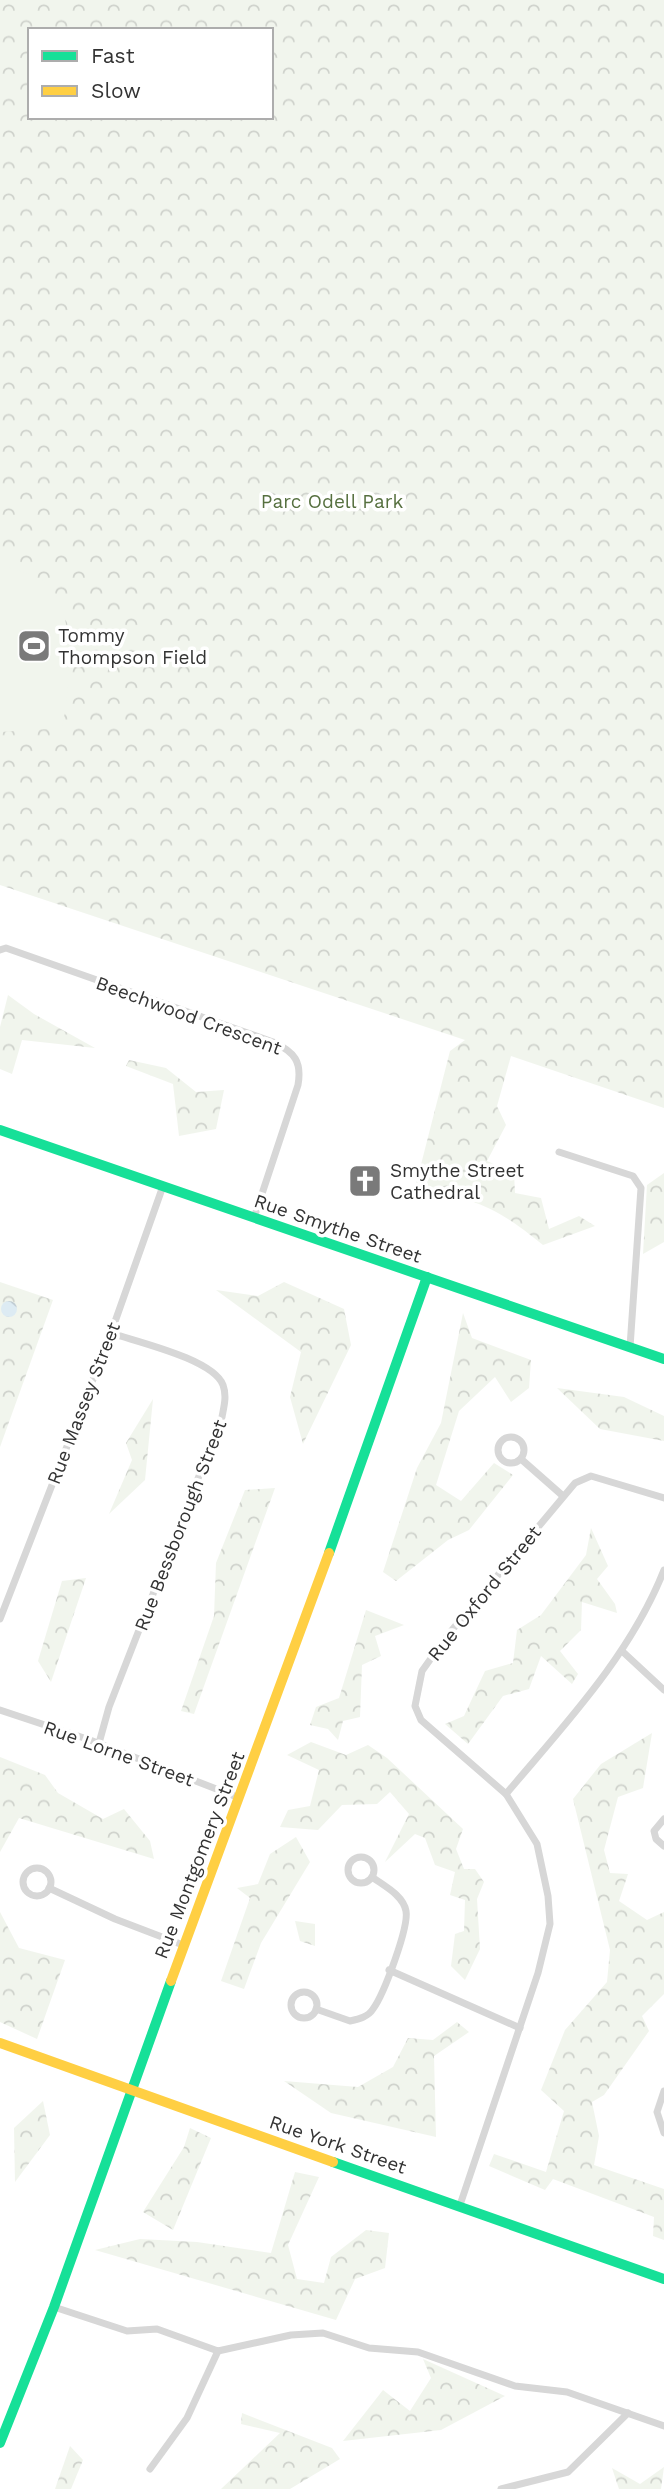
<svg xmlns="http://www.w3.org/2000/svg" width="664" height="2489" font-family="'Work Sans',sans-serif">
	<defs>
		<pattern id="forest-crowns" width="20" height="18" patternUnits="userSpaceOnUse" patternTransform="scale(1.75)"><rect width="20" height="18" fill="#f1f5ed"/><path d="M2 6a3 3 0 1 1 6 0M12 15a3 3 0 1 1 6 0" fill="none" stroke="#cfd2cc"/></pattern>
		<pattern id="water-waves" width="16" height="10" patternUnits="userSpaceOnUse" patternTransform="scale(1.75)"><rect width="16" height="10" fill="#ddebf3"/><path d="M0 5q4-4 8 0t8 0" fill="none" stroke="#becad1"/></pattern>
	</defs>
	<rect width="100%" height="100%" fill="#fff"/>
	<g fill="url(#forest-crowns)" fill-rule="evenodd">
		<path d="M 0,0 L 664,0 L 664,1108 L 511,1056 L 497,1106 L 506,1125 L 487,1161 L 514,1173 L 515,1193 L 541,1198 L 549,1229 L 579,1216 L 595,1226 L 543,1245 C 494,1205 477,1200 415,1188 L 450,1051 L 465,1040 L 0,885 ZM 30,30 L 271,30 L 271,117 L 30,117 Z"/>
		<polygon points="8,995 34,1014 95,1048 22,1040 12,1074 0,1069 0,1027"/>
		<polygon points="129,1060 166,1068 196,1092 224,1090 216,1129 179,1136 173,1084 126,1066"/>
		<polygon points="664,1173 664,1242 643,1254 647,1185"/>
		<polygon points="0,1282 53,1300 0,1447"/>
		<polygon points="284,1282 344,1309 351,1345 303,1444 290,1397 301,1352 216,1290 258,1296"/>
		<polygon points="463,1313 472,1338 531,1360 529,1388 511,1402 495,1377 459,1411 436,1485 461,1501 494,1463 513,1475 469,1530 448,1540 396,1581 383,1572 417,1468 441,1423"/>
		<polygon points="557,1388 624,1397 664,1416 664,1441 600,1429"/>
		<polygon points="153,1399 145,1480 109,1514 132,1460 126,1443"/>
		<polygon points="275,1488 194,1714 181,1711 214,1616 216,1563 245,1490"/>
		<polygon points="591,1528 608,1566 597,1579 615,1604 617,1613 582,1602 581,1630 560,1651 578,1674 572,1684 541,1656 529,1689 503,1696 468,1744 445,1724 464,1716 485,1671 513,1663 517,1630 541,1615 586,1555"/>
		<polygon points="86,1578 51,1682 38,1661 62,1581"/>
		<polygon points="366,1610 404,1625 375,1636 381,1656 362,1665 360,1717 343,1721 338,1740 328,1729 310,1725 316,1707 339,1698"/>
		<polygon points="652,1733 643,1788 618,1797 604,1850 610,1873 628,1874 619,1901 647,1920 664,1912 664,1994 642,2016 649,2031 604,2095 592,2102 599,2136 594,2165 664,2189 664,2240 653,2236 654,2217 553,2179 545,2190 489,2166 494,2154 546,2172 564,2111 541,2090 565,2030 607,1982 610,1950 573,1799 601,1764"/>
		<polygon points="311,1742 346,1755 368,1745 387,1758 463,1829 456,1849 464,1869 475,1869 484,1882 477,1899 480,1949 465,1980 451,1966 455,1934 464,1931 465,1900 450,1895 455,1872 435,1865 425,1838 415,1834 385,1862 409,1814 390,1792 377,1804 342,1805 318,1830 280,1827 288,1810 310,1806 319,1770 287,1755"/>
		<polygon points="0,1757 45,1775 58,1793 103,1819 124,1809 150,1841 154,1859 19,1818 0,1852"/>
		<polygon points="296,1837 310,1862 261,1943 244,1989 221,1981 250,1898 237,1888 258,1884 270,1854"/>
		<polygon points="0,1912 19,1948 65,1960 37,2039 0,2022"/>
		<polygon points="295,1921 315,1924 315,1946 300,1941"/>
		<polygon points="457,2022 469,2032 434,2056 436,2137 331,2113 284,2081 358,2087 393,2067 408,2038 433,2040"/>
		<polygon points="43,2101 50,2135 15,2182 14,2128"/>
		<polygon points="190,2128 211,2138 173,2230 143,2212 184,2147"/>
		<polygon points="295,2172 319,2177 288,2245 297,2279 324,2283 331,2257 366,2230 389,2233 385,2268 355,2279 336,2320 95,2250 140,2239 197,2242 271,2253"/>
		<polygon points="423,2359 505,2396 441,2430 343,2441 383,2390 410,2411 431,2378"/>
		<polygon points="242,2413 332,2448 340,2459 290,2489 221,2489 280,2433 241,2424"/>
		<polygon points="70,2446 83,2460 71,2489 55,2489"/>
		<polygon points="664,2467 661,2489 619,2489 612,2468 640,2484"/>
	</g>
	<path fill="#f1f5ed" d="M 0,565 C 17,570 41,575 53,590 C 76,622 70,692 62,728 L 0,732 Z"/>
	<circle fill="url(#water-waves)" cx="9" cy="1309" r="8"/>
	<g fill="none" stroke-linecap="round" stroke-linejoin="round">
		<g stroke="#d7d7d7" stroke-width="7">
			<path d="M 0,950 L 6,948 L 273,1042 C 295,1052 302,1062 298,1085 L 254,1218"/>
			<polyline points="559,1152 633,1176 641,1188 630,1347"/>
			<circle cx="511" cy="1450" r="13"/>
			<polyline points="521,1459 563,1496"/>
			<polyline points="0,1619 111,1333 163,1186"/>
			<polyline points="622,1651 664,1690"/>
			<polyline points="0,1710 90,1740 237,1797"/>
			<path d="M 99,1743 L 109,1707 L 222,1417 C 224,1406 227,1396 223,1385 C 213,1359 137,1342 111,1333"/>
			<path d="M 506,1794 C 565,1724 630,1656 664,1570"/>
			<polyline points="664,1819 654,1831 656,1839 664,1846"/>
			<circle cx="361" cy="1870" r="13"/>
			<circle cx="37" cy="1882" r="14"/>
			<polyline points="49,1888 115,1919 183,1945"/>
			<polyline points="389,1970 520,2028"/>
			<circle cx="304" cy="2005" r="13"/>
			<path d="M 316,2009 L 350,2021 C 359,2019 368,2017 373,2009 C 384,1994 409,1927 406,1911 C 403,1895 384,1886 372,1877"/>
			<polyline points="664,2091 657,2112 664,2133"/>
			<polyline points="460,2205 538,1973 550,1924 548,1896 537,1844 506,1794 421,1720 415,1706 422,1671 447,1636 575,1483 591,1476 664,1498"/>
			<polyline points="54,2307 127,2331 157,2329 218,2351 291,2335 323,2333 369,2348 418,2352 515,2386 567,2392 664,2426"/>
			<polyline points="150,2469 187,2418 218,2351"/>
			<polyline points="501,2489 568,2472 628,2413"/>
		</g>
		<g stroke="#16e098" stroke-width="10">
			<polyline points="0,1130 664,1359"/>
			<polyline points="329,1553 427,1277"/>
			<polyline points="333,2162 664,2279"/>
			<polyline points="0,2443 54,2307 171,1981"/>
		</g>
		<g stroke="#ffcf43" stroke-width="10">
			<polyline points="171,1981 329,1553"/>
			<polyline points="0,2043 333,2162"/>
		</g>
	</g>
	<defs>
		<symbol id="stadium-square" viewBox="-11 -11 22 22"><rect x="-9" y="-9" width="18" height="18" rx="4" fill="#7a7a7a" stroke="#fff"/><path d="M0-5a6.5 5 0 1 0 0 10a6.5 5 0 1 0 0-10ZM-3.5-1.8h7v3.6h-7Z" fill="#fff"/></symbol>
		<symbol id="church-square" viewBox="-11 -11 22 22"><rect x="-9" y="-9" width="18" height="18" rx="4" fill="#7a7a7a" stroke="#fff"/><path d="M-1.2-6h2.4v3.5h3.3v2.4h-3.3V6h-2.4V-.1h-3.3v-2.4h3.3Z" fill="#fff"/></symbol>
	</defs>
	<g fill-rule="evenodd">
		<use href="#stadium-square" x="15" y="627" width="38" height="38"/>
		<use href="#church-square" x="346" y="1162" width="38" height="38"/>
	</g>
	<g text-anchor="middle" stroke-width="7" stroke-linejoin="round" paint-order="stroke">
		<g font-size="19" fill="#56703f" stroke="#fff">
			<text x="332" y="508">Parc Odell Park</text>
		</g>
		<g font-size="19" fill="#333" stroke="#fff" text-anchor="start">
			<text x="58" y="642">Tommy<tspan x="58" dy="22">Thompson Field</tspan></text>
			<text x="390" y="1177">Smythe Street<tspan x="390" dy="22">Cathedral</tspan></text>
		</g>
		<g font-size="19" fill="#333" stroke="#fff">
			<text transform="translate(189 1015) rotate(20)" y="7">Beechwood Crescent</text>
			<text transform="translate(338 1228) rotate(19)" y="7">Rue Smythe Street</text>
			<text transform="translate(83 1403) rotate(-69)" y="7">Rue Massey Street</text>
			<text transform="translate(180 1525) rotate(-69)" y="7">Rue Bessborough Street</text>
			<text transform="translate(484 1593) rotate(-51)" y="7">Rue Oxford Street</text>
			<text transform="translate(119 1753) rotate(20)" y="7">Rue Lorne Street</text>
			<text transform="translate(199 1855) rotate(-69)" y="7">Rue Montgomery Street</text>
			<text transform="translate(338 2144) rotate(19)" y="7">Rue York Street</text>
		</g>
	</g>
	<rect x="28" y="28" width="245" height="91" fill="#ffffff" stroke="#adadad" stroke-width="2"/>
	<rect x="42" y="51" width="35" height="10" fill="#16e098" stroke="#adadad" stroke-width="2"/>
	<text x="91" y="63" font-size="21" fill="#333333">Fast</text>
	<rect x="42" y="86" width="35" height="10" fill="#ffcf43" stroke="#adadad" stroke-width="2"/>
	<text x="91" y="98" font-size="21" fill="#333333">Slow</text>
</svg>
